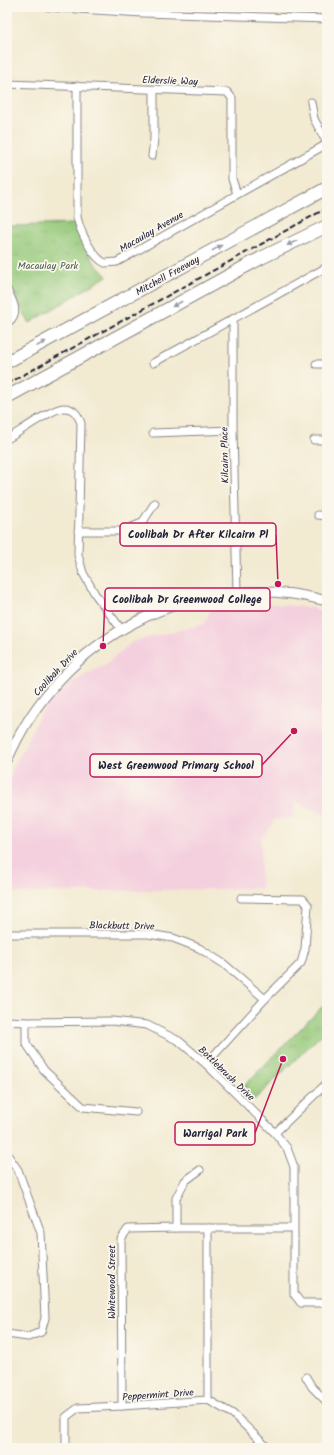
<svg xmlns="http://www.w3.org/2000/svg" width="334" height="1455" font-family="Kalam,sans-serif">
	<defs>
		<pattern id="park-tufts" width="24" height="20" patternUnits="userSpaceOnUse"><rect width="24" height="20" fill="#95c97a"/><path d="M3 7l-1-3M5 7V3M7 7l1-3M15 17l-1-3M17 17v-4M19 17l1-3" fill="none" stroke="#80ac6a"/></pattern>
	</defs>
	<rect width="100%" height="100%" fill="#fbf7ec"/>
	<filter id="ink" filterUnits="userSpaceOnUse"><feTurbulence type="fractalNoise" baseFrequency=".025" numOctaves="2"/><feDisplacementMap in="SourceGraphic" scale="8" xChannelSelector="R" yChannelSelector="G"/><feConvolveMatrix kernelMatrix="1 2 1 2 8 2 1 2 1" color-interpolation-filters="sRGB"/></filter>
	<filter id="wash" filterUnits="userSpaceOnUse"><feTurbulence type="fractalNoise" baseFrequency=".012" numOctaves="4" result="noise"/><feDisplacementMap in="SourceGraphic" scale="16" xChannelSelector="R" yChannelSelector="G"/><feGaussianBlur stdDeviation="0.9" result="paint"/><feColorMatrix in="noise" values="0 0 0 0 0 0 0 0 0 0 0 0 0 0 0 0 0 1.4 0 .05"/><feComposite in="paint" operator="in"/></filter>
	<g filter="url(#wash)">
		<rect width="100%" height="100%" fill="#f2ead1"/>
		<polygon fill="#f4cfde" points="255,602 312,608 327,613 327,816 295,801 295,818 273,820 273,825 261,838 261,888 7,893 7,789 13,767 41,713 65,686 106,664 132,642 204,624 213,605"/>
		<g fill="url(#park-tufts)" stroke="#5c765a">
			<polygon points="75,224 95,264 107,276 30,323 25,316 7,280 7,231 8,226"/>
			<polygon points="327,1002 327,1029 254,1100 241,1089"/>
		</g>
	</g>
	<g filter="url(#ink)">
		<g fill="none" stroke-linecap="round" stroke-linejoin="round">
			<defs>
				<g id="street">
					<polyline points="47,7 143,13 327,19"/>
					<polyline points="7,84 227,92 232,98 232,179 237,194"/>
					<path d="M 77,86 L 77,217 C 80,231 92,257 105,263 L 117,262 L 327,144"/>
					<polyline points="311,102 314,119 327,143"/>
					<polyline points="152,156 154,139 154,90"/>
					<path d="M 7,290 C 13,301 21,314 7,323"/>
					<polyline points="233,319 233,430 237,592"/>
					<polyline points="153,363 327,267"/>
					<polyline points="316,364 327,364"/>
					<polyline points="153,433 233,430"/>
					<path d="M 7,439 C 18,433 54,407 64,408 C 74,408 78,415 81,423 L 78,555 L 83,573 L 95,594 L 121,629"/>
					<polyline points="314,440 327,440"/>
					<polyline points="318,515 327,516"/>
					<polyline points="78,531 122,531 142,523 155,503"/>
					<polyline points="7,934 148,934 173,938 199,948 224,964 265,999"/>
					<polyline points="7,1021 26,1022 112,1021 147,1025 179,1041 206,1064 275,1133 287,1148 294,1167 294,1294 301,1303 327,1303"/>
					<polyline points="26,1022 26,1043 44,1070 83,1107 136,1112"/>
					<polyline points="206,1064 265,999 301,963 305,949 308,905 303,899 241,898"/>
					<polyline points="275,1133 327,1083"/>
					<polyline points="7,1154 18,1170 41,1233 45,1318 41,1332 28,1337 7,1334"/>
					<polyline points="176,1228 176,1198 185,1181 200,1170"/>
					<polyline points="208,1228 208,1400"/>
					<polyline points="306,1377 312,1387 327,1402"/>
					<polyline points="122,1406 121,1239 128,1229 176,1228 293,1228"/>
					<polyline points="66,1448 66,1417 78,1408 122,1406 208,1400 233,1414 268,1448"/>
				</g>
				<path id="secondary" d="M 7,761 C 59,637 196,565 327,601"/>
				<g id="highway">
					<polyline points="7,362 327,188"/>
					<polyline points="7,397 261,258 327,226"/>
				</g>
			</defs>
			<use href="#street" stroke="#8a8686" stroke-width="9"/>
			<use href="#secondary" stroke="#8a8686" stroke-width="11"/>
			<use href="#highway" stroke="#8a8686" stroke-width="14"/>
			<use href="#street" stroke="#fff" stroke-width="7"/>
			<use href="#secondary" stroke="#fff" stroke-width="9"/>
			<use href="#highway" stroke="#fff" stroke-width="12"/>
			<polyline stroke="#22223b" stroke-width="2" stroke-dasharray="6 3" stroke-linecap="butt" points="7,384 327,208"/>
		</g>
		<defs><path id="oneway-solid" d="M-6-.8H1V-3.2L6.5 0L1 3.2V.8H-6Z"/></defs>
		<g fill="#9c9ca7">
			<use href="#oneway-solid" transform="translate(292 243) rotate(154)"/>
			<use href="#oneway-solid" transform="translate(217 248) rotate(-29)"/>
			<use href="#oneway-solid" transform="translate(177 304) rotate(152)"/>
			<use href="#oneway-solid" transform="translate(41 344) rotate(-29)"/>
		</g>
	</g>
	<g text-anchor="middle" stroke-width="3.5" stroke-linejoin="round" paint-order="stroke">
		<g font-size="10" fill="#22223b" stroke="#fbf7ec">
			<text transform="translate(170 80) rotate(2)" y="4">Elderslie Way</text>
			<text transform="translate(151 231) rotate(-30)" y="4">Macaulay Avenue</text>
			<text transform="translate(167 275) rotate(-29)" y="4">Mitchell Freeway</text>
			<text transform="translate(224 455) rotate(-91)" y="4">Kilcairn Place</text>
			<text transform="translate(55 672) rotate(-47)" y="4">Coolibah Drive</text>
			<text transform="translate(122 925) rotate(1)" y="4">Blackbutt Drive</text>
			<text transform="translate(227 1073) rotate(44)" y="4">Bottlebrush Drive</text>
			<text transform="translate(111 1282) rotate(-90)" y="4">Whitewood Street</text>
			<text transform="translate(158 1394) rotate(-4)" y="4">Peppermint Drive</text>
		</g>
		<g font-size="10" fill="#4a5c51" stroke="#fbf7ec">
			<text x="48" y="269">Macaulay Park</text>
		</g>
	</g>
	<path fill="none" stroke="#c2185b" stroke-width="1.5" d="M278 584L276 535M103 646L105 599M294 731L262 765M283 1059L255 1133"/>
	<g fill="#c2185b" stroke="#fbf7ec" stroke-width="1.5">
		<circle cx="278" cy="584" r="4"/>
		<circle cx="103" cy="646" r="4"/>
		<circle cx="294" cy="731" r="4"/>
		<circle cx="283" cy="1059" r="4"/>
	</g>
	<g fill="#fbf7ec" stroke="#c2185b" stroke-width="1.5">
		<rect x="120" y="523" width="156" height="23" rx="4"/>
		<rect x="105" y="588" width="165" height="23" rx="4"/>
		<rect x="90" y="754" width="172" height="23" rx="4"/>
		<rect x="175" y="1122" width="80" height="23" rx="4"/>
	</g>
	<g font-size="11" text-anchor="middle" font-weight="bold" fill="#22223b">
		<text x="198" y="538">Coolibah Dr After Kilcairn Pl</text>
		<text x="187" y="603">Coolibah Dr Greenwood College</text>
		<text x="176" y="769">West Greenwood Primary School</text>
		<text x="215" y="1137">Warrigal Park</text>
	</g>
	<rect width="334" height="1455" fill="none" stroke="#fbf7ec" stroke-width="24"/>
</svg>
